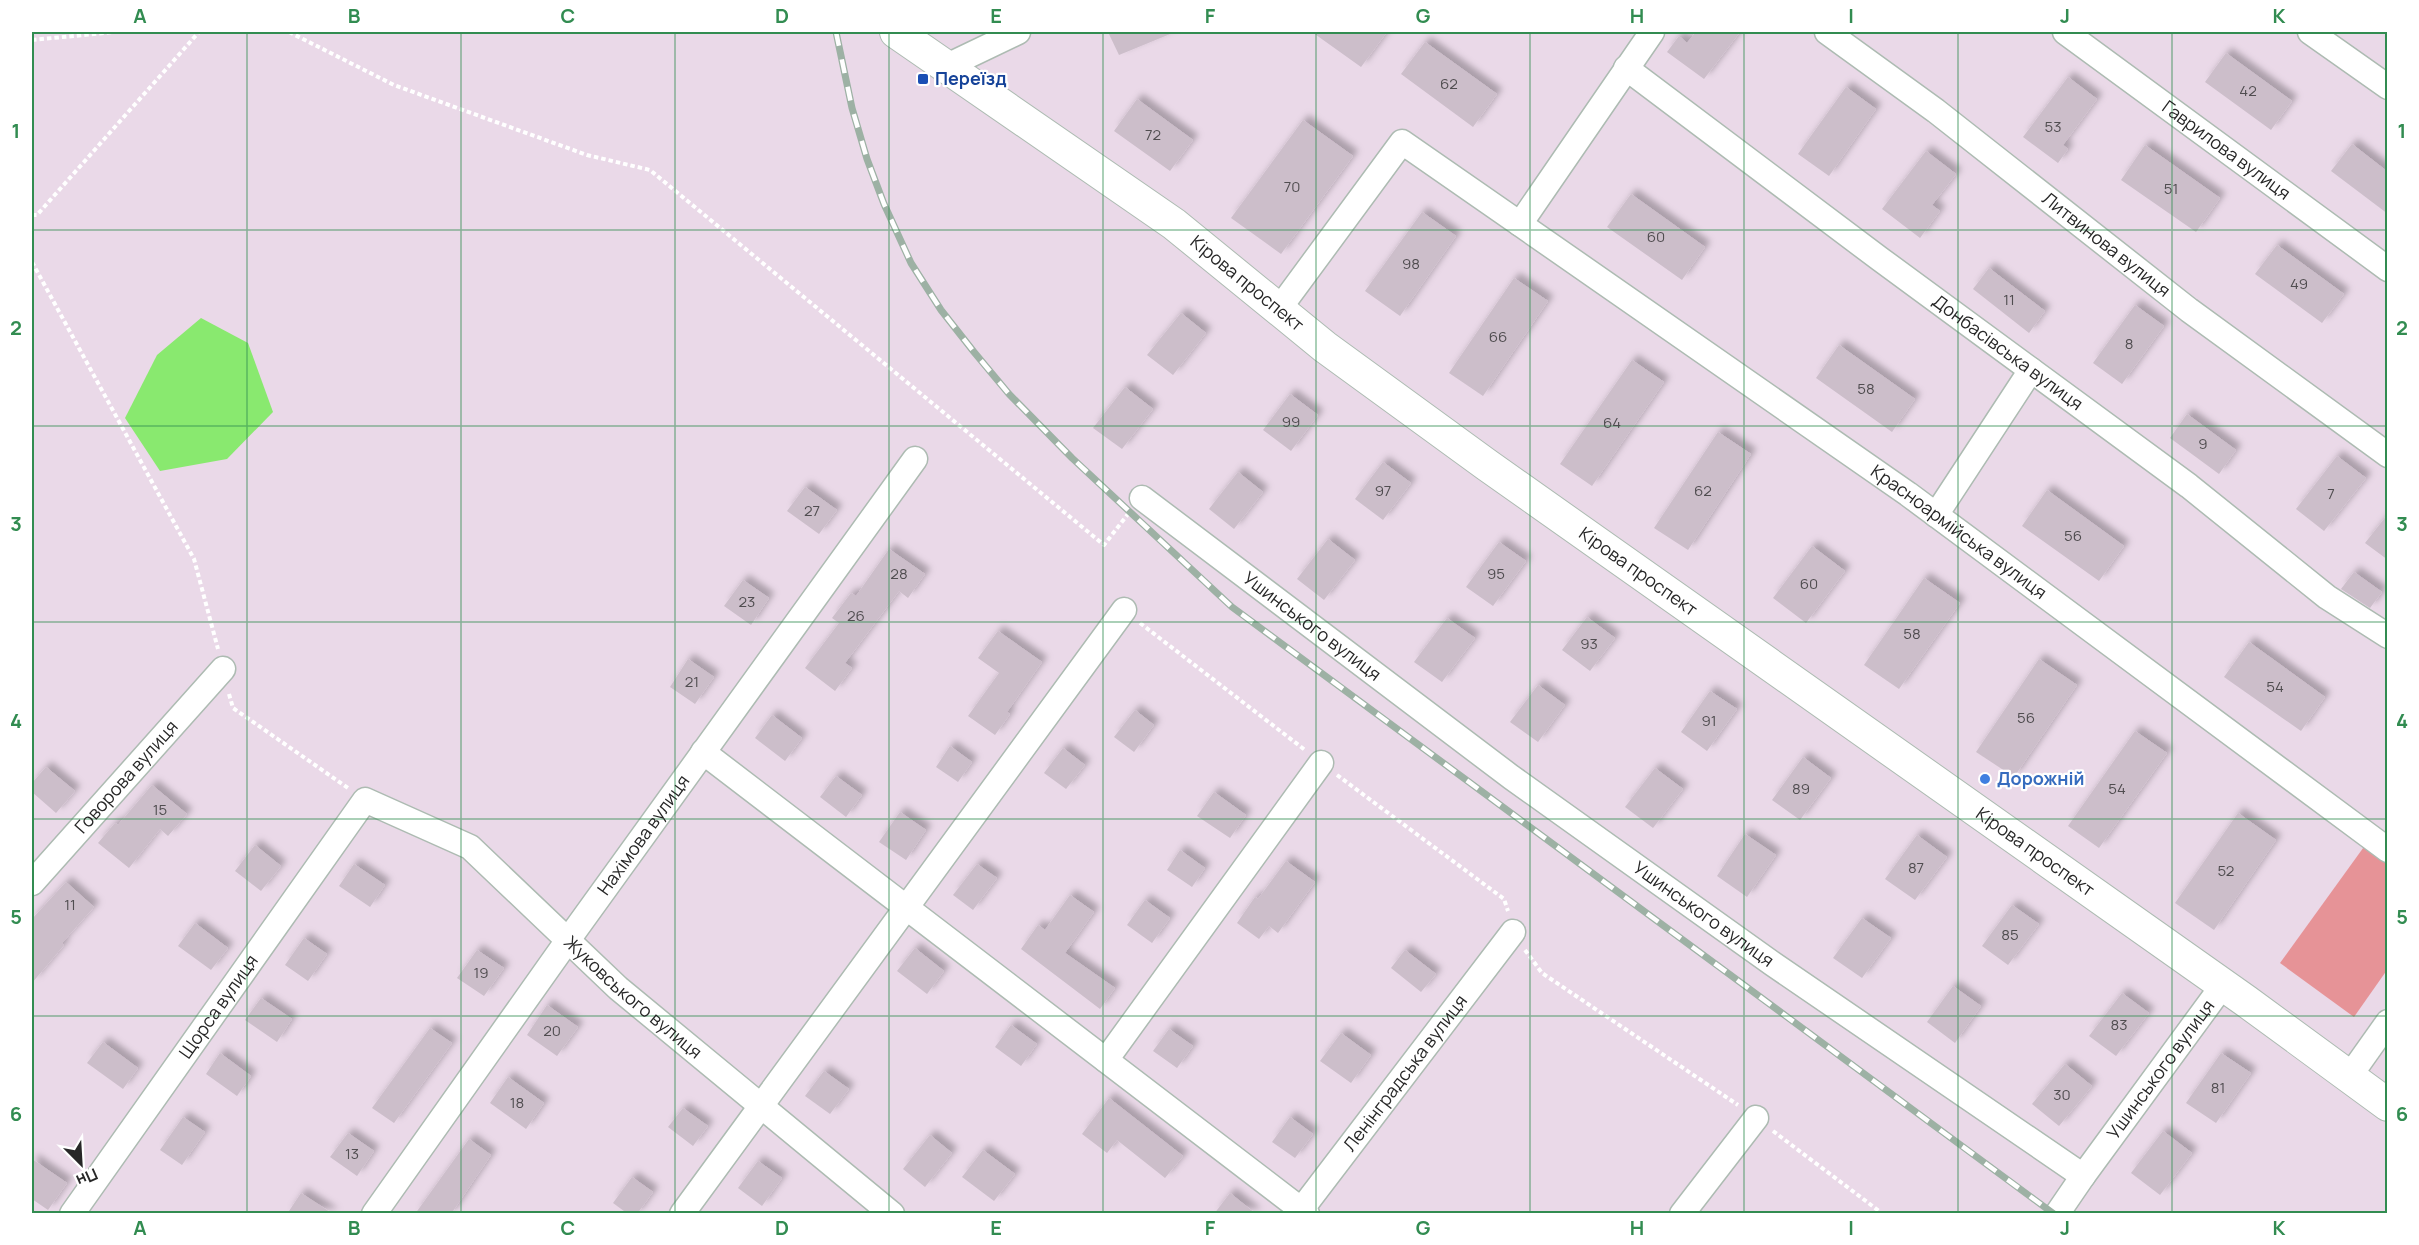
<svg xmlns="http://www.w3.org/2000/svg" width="2419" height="1245" font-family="Manrope,sans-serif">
	<defs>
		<filter id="shadow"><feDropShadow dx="5.5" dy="-5.5" stdDeviation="3" flood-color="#0004"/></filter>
	</defs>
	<rect width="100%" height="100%" fill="#ead9e8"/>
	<polygon fill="#e69397" points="2366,844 2387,859 2387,970 2354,1017 2280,963"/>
	<polygon fill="#89e96f" points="201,318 248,343 273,412 227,459 160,471 125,418 157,355"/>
	<g fill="#ccbeca" filter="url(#shadow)">
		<polygon points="1108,32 1175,32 1119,55"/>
		<polygon points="1312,32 1387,32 1361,67"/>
		<polygon points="1696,32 1740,32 1704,79 1667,52 1679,36 1687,43"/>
		<polygon points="1425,42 1497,94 1473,127 1401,74"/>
		<polygon points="2226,53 2292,101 2271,130 2205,82"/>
		<polygon points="2068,77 2097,99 2063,145 2068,149 2058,163 2023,137"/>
		<polygon points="1846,87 1876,109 1829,176 1798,154"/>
		<polygon points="1137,99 1193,140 1170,171 1114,131"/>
		<polygon points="1303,120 1353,156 1281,254 1231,218"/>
		<polygon points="2352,144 2388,172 2388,214 2331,171"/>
		<polygon points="2145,145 2220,198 2196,232 2121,180"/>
		<polygon points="1926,151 1956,174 1932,205 1940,211 1920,238 1882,209"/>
		<polygon points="1631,194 1705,247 1682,280 1607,227"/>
		<polygon points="1422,212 1456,236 1400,316 1365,291"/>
		<polygon points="2277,245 2344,294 2322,323 2255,274"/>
		<polygon points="1989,268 2045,311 2029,333 1973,289"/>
		<polygon points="1514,278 1548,301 1483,396 1449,373"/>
		<polygon points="2135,305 2164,326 2122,384 2093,363"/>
		<polygon points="1181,313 1206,333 1173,375 1147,355"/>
		<polygon points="1839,345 1915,399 1892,432 1816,378"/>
		<polygon points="1632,360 1664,382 1592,486 1560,464"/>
		<polygon points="1125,387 1153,409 1122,449 1093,428"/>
		<polygon points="1290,394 1318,415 1291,451 1263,430"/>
		<polygon points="2187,414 2236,450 2219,474 2170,438"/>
		<polygon points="1718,432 1751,454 1688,550 1654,528"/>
		<polygon points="2337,456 2366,478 2324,531 2296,509"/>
		<polygon points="1383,462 1411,483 1383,520 1355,499"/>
		<polygon points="1238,472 1263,492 1234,529 1209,509"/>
		<polygon points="805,487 837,510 819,534 787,511"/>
		<polygon points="2047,490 2124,546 2099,581 2022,526"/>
		<polygon points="2388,514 2388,560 2365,543"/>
		<polygon points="1328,539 1355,560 1324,600 1297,579"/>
		<polygon points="1499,542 1526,561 1493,606 1466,587"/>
		<polygon points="1812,546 1845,571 1806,623 1773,598"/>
		<polygon points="889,549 925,574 908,598 899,591 845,663 852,668 835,691 805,668 839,623 832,618 851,593 856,596"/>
		<polygon points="2354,572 2382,592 2370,608 2341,589"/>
		<polygon points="1924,578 1960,603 1899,689 1864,665"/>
		<polygon points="743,580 769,598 751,625 724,606"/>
		<polygon points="1587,617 1615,638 1590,671 1562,650"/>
		<polygon points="1447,618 1475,638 1442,682 1414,662"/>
		<polygon points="998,631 1042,662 1007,712 1010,714 995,735 968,716 999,673 978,658"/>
		<polygon points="2249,642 2325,697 2301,731 2224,677"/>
		<polygon points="688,659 714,677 695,704 670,687"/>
		<polygon points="2039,659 2077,685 2014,777 1976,752"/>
		<polygon points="1538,685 1565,705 1538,742 1510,722"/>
		<polygon points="1710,691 1737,709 1707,751 1681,732"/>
		<polygon points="1135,710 1154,725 1134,752 1114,737"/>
		<polygon points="772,715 802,738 785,761 755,738"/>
		<polygon points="2135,731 2167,753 2099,848 2068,826"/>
		<polygon points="950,746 972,762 958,782 936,767"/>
		<polygon points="1063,748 1085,765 1066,789 1044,773"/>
		<polygon points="1803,757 1831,778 1800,820 1772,800"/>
		<polygon points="46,767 75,791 56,813 32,792 32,783"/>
		<polygon points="1655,768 1683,789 1653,828 1625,807"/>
		<polygon points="836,776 862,795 846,817 820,797"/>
		<polygon points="152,785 187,814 168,836 160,829 129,868 98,843 115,823 118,825"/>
		<polygon points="1214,792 1246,815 1230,838 1197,816"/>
		<polygon points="900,812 926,830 906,860 879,842"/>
		<polygon points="2238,813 2276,840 2214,930 2175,903"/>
		<polygon points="1745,834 1776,855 1747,897 1717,876"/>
		<polygon points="1917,835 1947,857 1915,900 1885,879"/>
		<polygon points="255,845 281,866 261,891 235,871"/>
		<polygon points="1180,850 1205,868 1192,887 1167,870"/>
		<polygon points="1286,861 1315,882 1278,933 1269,926 1259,939 1237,923 1255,897 1258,899"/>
		<polygon points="354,864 385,885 370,907 339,886"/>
		<polygon points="977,864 997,878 973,910 953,895"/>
		<polygon points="66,882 94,907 62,943 64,945 32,983 32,919"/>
		<polygon points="1070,895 1094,912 1065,953 1115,988 1100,1009 1021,949 1038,925 1045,930"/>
		<polygon points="1145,900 1170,918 1152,943 1127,925"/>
		<polygon points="2012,905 2039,924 2008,965 1982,946"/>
		<polygon points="1862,918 1891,938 1862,978 1833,958"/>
		<polygon points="195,923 228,948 211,970 178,946"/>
		<polygon points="304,938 327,954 308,981 285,965"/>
		<polygon points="915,948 944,971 927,994 897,971"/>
		<polygon points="477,950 504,968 484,996 457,978"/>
		<polygon points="1405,950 1436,974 1421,992 1391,968"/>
		<polygon points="1953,986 1981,1006 1955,1043 1927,1022"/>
		<polygon points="2122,993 2149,1013 2116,1056 2089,1036"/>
		<polygon points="261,998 292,1019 277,1042 245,1020"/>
		<polygon points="547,1005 578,1027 557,1056 527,1035"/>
		<polygon points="1011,1025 1037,1044 1021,1066 995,1047"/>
		<polygon points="430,1028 452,1043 394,1123 372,1108"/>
		<polygon points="1169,1029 1193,1046 1177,1068 1153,1051"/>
		<polygon points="1341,1033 1371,1055 1351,1083 1320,1061"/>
		<polygon points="103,1042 138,1068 123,1089 87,1063"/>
		<polygon points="220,1053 251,1076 237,1096 206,1074"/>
		<polygon points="2221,1053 2251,1073 2216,1123 2186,1103"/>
		<polygon points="2065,1064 2092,1086 2059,1126 2032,1104"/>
		<polygon points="824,1071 849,1089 830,1114 805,1096"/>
		<polygon points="508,1077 544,1103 526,1129 490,1103"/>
		<polygon points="1109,1098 1183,1156 1165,1178 1117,1140 1107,1153 1082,1134"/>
		<polygon points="683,1108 708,1126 693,1146 668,1127"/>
		<polygon points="183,1117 205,1132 182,1165 160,1150"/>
		<polygon points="1290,1117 1313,1134 1295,1158 1272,1142"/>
		<polygon points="2163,1131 2192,1153 2160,1195 2131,1173"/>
		<polygon points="348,1133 374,1151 357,1176 330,1157"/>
		<polygon points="930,1135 952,1153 925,1187 903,1169"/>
		<polygon points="469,1139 491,1155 451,1214 415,1214"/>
		<polygon points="983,1150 1015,1174 994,1201 962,1177"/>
		<polygon points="32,1159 67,1183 48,1210 32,1199"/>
		<polygon points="758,1161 782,1178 762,1206 738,1188"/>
		<polygon points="632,1177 653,1192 637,1214 628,1214 613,1203"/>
		<polygon points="301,1193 333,1214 287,1214"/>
		<polygon points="1230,1193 1256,1214 1214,1214"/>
	</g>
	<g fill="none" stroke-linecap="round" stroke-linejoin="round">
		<defs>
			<g id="minor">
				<path id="s1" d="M 1827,32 L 1936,111 L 2189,310 L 2388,455"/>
				<path id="s2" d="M 2065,32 L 2388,269"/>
				<polyline points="2310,32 2388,87"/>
				<polyline points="945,67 1018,32"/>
				<path id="s3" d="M 1626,68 L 1880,259 L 2189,486 L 2327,597 L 2388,636"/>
				<path id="s4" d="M 1520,224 L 1908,494 L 2388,850"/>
				<polyline points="1279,309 1402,142 1520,224 1652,32"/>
				<path id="s5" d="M 1142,498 L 1511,777 L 1773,964 L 2083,1176 L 2223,985"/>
				<polyline points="1936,515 2031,370"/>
				<polyline points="703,752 1307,1214"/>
				<path id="s6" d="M 32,883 L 223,669"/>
				<polyline points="1106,1060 1321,763"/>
				<polyline points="2349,1077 2388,1022"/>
				<path id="s7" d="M 72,1214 L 365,800 L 470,847 L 618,988 L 892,1214"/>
				<path id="s8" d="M 374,1214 L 568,940 L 915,459"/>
				<polyline points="682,1214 1124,610"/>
				<path id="s9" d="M 1298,1214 L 1513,932"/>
				<polyline points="1682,1214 1756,1118"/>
				<polyline points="2057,1214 2083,1176"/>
			</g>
			<g id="tertiary">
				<path id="s10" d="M 896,32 L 1174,224 L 1325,347 L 1487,465 L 2246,1001 L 2388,1105"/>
			</g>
		</defs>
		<use href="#minor" stroke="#adbbb2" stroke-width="27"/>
		<use href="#tertiary" stroke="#adbbb2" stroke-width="34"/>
		<g stroke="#fff" stroke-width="4" stroke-dasharray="4.5 3" stroke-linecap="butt">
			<polyline points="289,32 394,85 587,155 650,170 1104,545 1128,514"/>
			<polyline points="32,40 115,32"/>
			<polyline points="32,215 37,215 199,32"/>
			<polyline points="32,262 194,559 218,649"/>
			<polyline points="1140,623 1305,750"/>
			<polyline points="229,694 233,708 348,788"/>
			<polyline points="1337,775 1504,899 1508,911"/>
			<polyline points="1525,950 1542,973 1738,1105"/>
			<polyline points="1773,1131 1883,1214"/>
		</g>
		<use href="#minor" stroke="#fff" stroke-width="24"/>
		<use href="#tertiary" stroke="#fff" stroke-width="32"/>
		<defs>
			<polyline id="rail" points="836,32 852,108 867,159 884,204 911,263 941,310 974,352 1009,394 1072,458 1232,607 2054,1214"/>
		</defs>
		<use href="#rail" stroke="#9db1a4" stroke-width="7"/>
		<use href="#rail" stroke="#fff" stroke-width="4.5" stroke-dasharray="14" stroke-linecap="butt"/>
	</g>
	<path fill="none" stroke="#328c51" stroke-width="1.5" stroke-opacity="0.55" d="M 247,32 L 247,1214M 461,32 L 461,1214M 675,32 L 675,1214M 889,32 L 889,1214M 1103,32 L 1103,1214M 1316,32 L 1316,1214M 1530,32 L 1530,1214M 1744,32 L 1744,1214M 1958,32 L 1958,1214M 2172,32 L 2172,1214M 32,230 L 2388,230M 32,426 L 2388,426M 32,622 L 2388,622M 32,819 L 2388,819M 32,1016 L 2388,1016"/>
	<rect fill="#1a4fb4" stroke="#fff" stroke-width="2" x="917" y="73" width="12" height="12" rx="3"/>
	<circle fill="#3f7fe0" stroke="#fff" stroke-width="2" cx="1985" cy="779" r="6"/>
	<g text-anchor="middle" stroke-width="4.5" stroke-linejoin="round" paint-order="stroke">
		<g font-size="15" fill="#504d50">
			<text x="1449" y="89">62</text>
			<text x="2248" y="96">42</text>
			<text x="2053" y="132">53</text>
			<text x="1153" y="140">72</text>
			<text x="1292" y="192">70</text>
			<text x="2171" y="194">51</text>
			<text x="1656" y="242">60</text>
			<text x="1411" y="269">98</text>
			<text x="2299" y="289">49</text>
			<text x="2009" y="305">11</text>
			<text x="1498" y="342">66</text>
			<text x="2129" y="349">8</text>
			<text x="1866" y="394">58</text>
			<text x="1291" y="427">99</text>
			<text x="1612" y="428">64</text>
			<text x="2203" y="449">9</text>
			<text x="1383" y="496">97</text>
			<text x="1703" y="496">62</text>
			<text x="2331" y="499">7</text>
			<text x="812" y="516">27</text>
			<text x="2073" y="541">56</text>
			<text x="899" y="579">28</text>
			<text x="1496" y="579">95</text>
			<text x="1809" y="589">60</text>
			<text x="747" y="607">23</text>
			<text x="856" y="621">26</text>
			<text x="1912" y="639">58</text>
			<text x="1589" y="649">93</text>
			<text x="692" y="687">21</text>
			<text x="2275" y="692">54</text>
			<text x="2026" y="723">56</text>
			<text x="1709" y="726">91</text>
			<text x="1801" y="794">89</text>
			<text x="2117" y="794">54</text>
			<text x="160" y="815">15</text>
			<text x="1916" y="873">87</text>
			<text x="2226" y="876">52</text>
			<text x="70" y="910">11</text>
			<text x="2010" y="940">85</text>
			<text x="481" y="978">19</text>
			<text x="2119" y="1030">83</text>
			<text x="552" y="1036">20</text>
			<text x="2218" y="1093">81</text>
			<text x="2062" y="1100">30</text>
			<text x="517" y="1108">18</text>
			<text x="352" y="1159">13</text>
		</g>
		<g font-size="18" font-weight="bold" fill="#164399" stroke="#fff" text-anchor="start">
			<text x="935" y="85">Переїзд</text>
		</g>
		<g font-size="18" fill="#272727" stroke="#fff">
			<text dy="6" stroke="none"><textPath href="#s2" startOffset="200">Гаврилова вулиця</textPath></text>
			<text dy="6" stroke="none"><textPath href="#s1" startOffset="351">Литвинова вулиця</textPath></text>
			<text dy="6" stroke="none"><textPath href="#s10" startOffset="432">Кірова проспект</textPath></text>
			<text dy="6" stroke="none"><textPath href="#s3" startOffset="476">Донбасівська вулиця</textPath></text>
			<text dy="6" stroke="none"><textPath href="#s4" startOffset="536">Красноармійська вулиця</textPath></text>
			<text dy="6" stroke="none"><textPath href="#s10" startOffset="918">Кірова проспект</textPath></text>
			<text dy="6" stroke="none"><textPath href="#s5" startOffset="213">Ушинського вулиця</textPath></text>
			<text dy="6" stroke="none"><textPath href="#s6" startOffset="142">Говорова вулиця</textPath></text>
			<text dy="6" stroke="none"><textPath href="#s8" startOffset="465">Нахімова вулиця</textPath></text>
			<text dy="6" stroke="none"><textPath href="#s10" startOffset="1404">Кірова проспект</textPath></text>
			<text dy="6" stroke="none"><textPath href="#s5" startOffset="699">Ушинського вулиця</textPath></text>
			<text dy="6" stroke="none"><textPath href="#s7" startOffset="844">Жуковського вулиця</textPath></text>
			<text dy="6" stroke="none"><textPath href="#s7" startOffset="254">Щорса вулиця</textPath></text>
			<text dy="6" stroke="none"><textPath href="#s5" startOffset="1292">Ушинського вулиця</textPath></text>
			<text dy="6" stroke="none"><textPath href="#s9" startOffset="177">Ленінградська вулиця</textPath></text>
		</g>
		<g font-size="18" font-weight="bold" fill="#366cbe" stroke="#fff" text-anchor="start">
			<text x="1997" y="785">Дорожній</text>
		</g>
	</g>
	<rect width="2419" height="1245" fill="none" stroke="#ffffff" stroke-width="66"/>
	<g transform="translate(81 1164) rotate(156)" stroke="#ffffff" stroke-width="4.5" paint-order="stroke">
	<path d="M0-4.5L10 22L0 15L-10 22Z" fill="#272727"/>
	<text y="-9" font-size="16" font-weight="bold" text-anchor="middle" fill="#272727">Пн</text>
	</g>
	<rect x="33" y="33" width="2353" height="1179" fill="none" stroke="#328c51" stroke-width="2"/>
	<g font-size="20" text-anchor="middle" font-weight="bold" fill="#328c51">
		<text x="140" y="23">A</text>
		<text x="354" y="23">B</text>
		<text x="568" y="23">C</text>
		<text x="782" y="23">D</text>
		<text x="996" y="23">E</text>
		<text x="1210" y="23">F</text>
		<text x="1423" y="23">G</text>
		<text x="1637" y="23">H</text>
		<text x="1851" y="23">I</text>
		<text x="2065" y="23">J</text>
		<text x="2279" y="23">K</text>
		<text x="16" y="138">1</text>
		<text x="2402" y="138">1</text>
		<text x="16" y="335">2</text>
		<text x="2402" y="335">2</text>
		<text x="16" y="531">3</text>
		<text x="2402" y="531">3</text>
		<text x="16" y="728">4</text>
		<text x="2402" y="728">4</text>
		<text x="16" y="924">5</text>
		<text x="2402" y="924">5</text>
		<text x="16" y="1121">6</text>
		<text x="2402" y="1121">6</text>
		<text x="140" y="1235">A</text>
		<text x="354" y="1235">B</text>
		<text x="568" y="1235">C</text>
		<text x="782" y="1235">D</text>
		<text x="996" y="1235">E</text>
		<text x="1210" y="1235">F</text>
		<text x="1423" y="1235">G</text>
		<text x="1637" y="1235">H</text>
		<text x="1851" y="1235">I</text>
		<text x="2065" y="1235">J</text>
		<text x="2279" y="1235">K</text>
	</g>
</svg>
